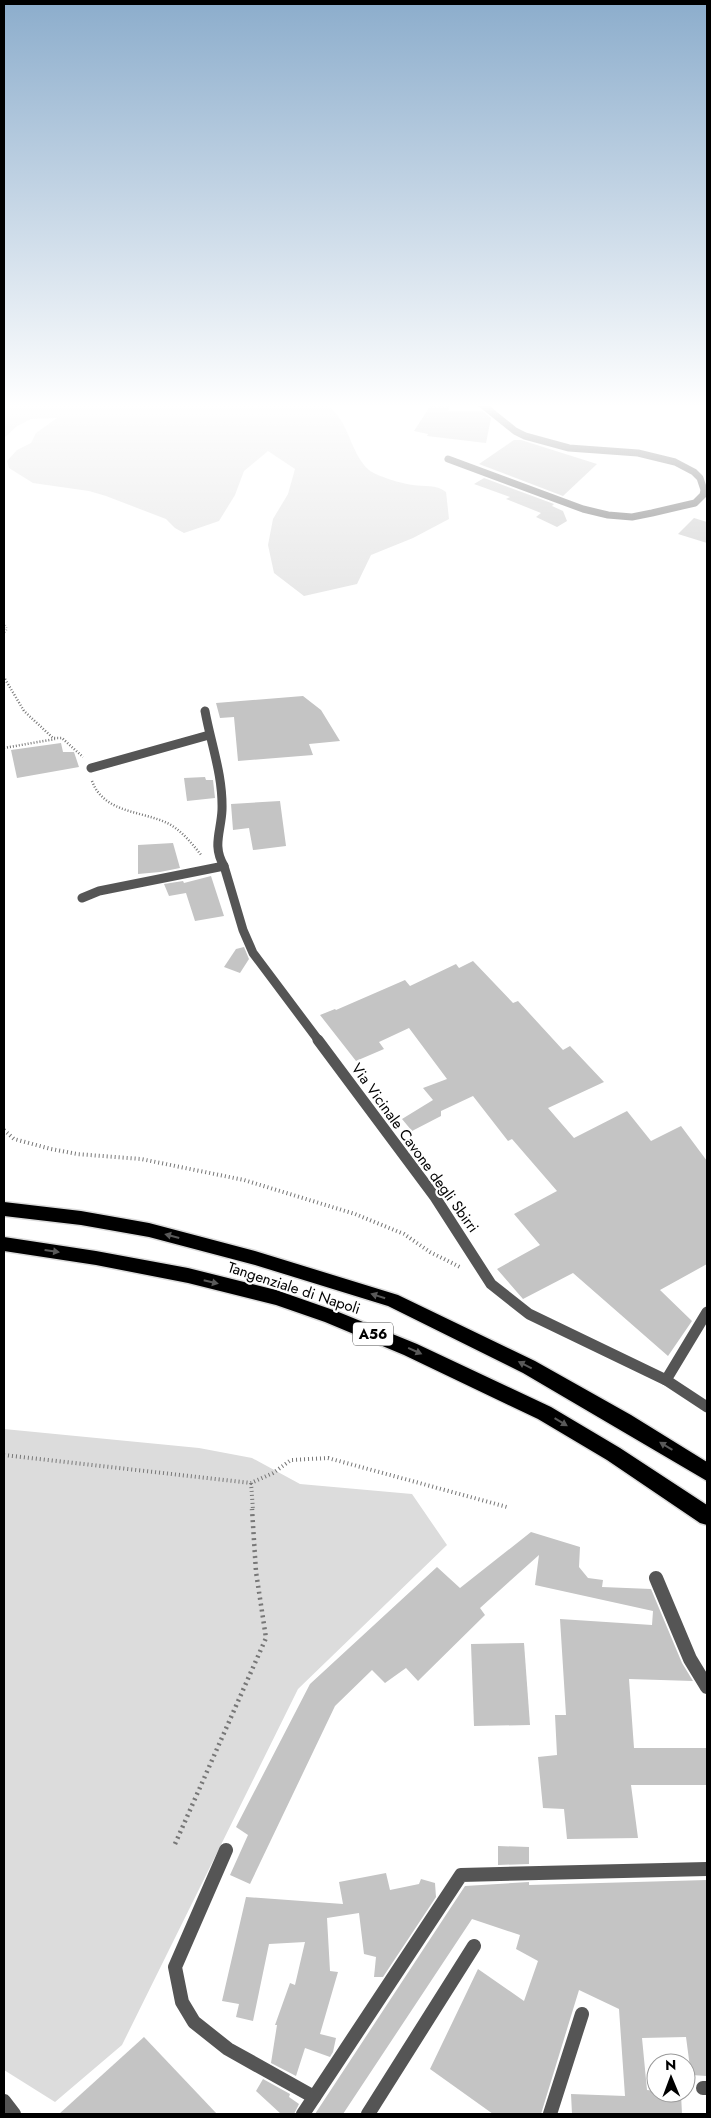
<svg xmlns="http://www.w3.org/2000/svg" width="711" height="2118" font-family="Jost,sans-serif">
	<rect width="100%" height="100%" fill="#fff"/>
	<g fill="#dcdcdc">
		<path d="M 4,402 L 320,402 C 349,412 348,452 369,470 C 376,476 403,484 413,485 C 424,487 436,484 446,492 L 449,519 L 413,538 L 371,555 L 357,584 L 304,596 L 274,573 L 268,545 L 273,519 L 288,494 L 295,469 L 268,451 L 244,471 L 235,495 L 219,521 L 184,533 L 175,528 L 166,519 L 106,496 L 89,491 L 33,483 L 9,468 L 7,461 L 17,450 L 31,443 L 36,433 L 57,418 L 31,419 L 17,426 L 4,438 Z"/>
		<polygon points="4,1429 199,1448 252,1458 300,1484 412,1494 447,1545 298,1689 122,2045 55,2102 4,2070"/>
	</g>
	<g fill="#c4c4c4">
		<polygon points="433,402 451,404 448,411 482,411 491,418 486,443 427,436 428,434 414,431"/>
		<polygon points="514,440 521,440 597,464 563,496 479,464"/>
		<polygon points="484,478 554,504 552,506 563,511 567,521 557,527 536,517 541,513 506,499 510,497 474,484"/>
		<polygon points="694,518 707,522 707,543 678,534"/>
		<polygon points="303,696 321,710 340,741 309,744 313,755 238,761 234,717 220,718 216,703"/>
		<polygon points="61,743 63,752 74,752 79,767 17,778 11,750"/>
		<polygon points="205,777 206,780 213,780 215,798 187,801 184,778"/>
		<polygon points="280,801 286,846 253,850 249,828 233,830 231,804"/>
		<polygon points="173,843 180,868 160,872 138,874 138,845"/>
		<polygon points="211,876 224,916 195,921 186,893 169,896 164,884 183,881 184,883"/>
		<polygon points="244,947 249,959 240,973 224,967 236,949"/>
		<polygon points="473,961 513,1003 518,1001 563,1050 570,1046 604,1082 548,1108 574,1138 627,1111 651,1141 681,1126 707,1161 707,1264 660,1290 692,1321 668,1356 573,1273 523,1299 497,1269 540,1245 514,1214 557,1191 512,1139 508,1141 473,1096 441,1111 441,1116 412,1131 402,1119 433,1100 423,1088 447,1079 409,1028 379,1042 384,1049 356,1061 320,1015 335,1009 336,1010 405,980 410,986 456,964 459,968"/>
		<polygon points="531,1532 580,1547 579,1567 588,1578 603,1580 602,1587 651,1589 682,1663 693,1681 629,1679 634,1748 707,1748 707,1785 631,1785 638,1838 567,1839 564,1809 543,1808 538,1757 557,1755 555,1715 566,1715 560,1619 652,1625 653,1611 535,1585 539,1555 480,1608 485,1615 418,1681 406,1668 385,1683 372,1670 335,1706 250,1884 230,1875 248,1835 236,1827 310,1684 437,1567 460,1588"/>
		<polygon points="524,1643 530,1725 474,1726 471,1644"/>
		<polygon points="498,1846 529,1847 529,1864 498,1865"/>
		<polygon points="386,1873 390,1890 419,1884 421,1879 435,1883 436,1897 383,1977 374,1977 376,1957 364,1954 359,1913 327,1918 330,1971 338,1972 320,2034 336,2038 333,2052 330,2057 305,2048 296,2076 271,2063 277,2025 275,2025 290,1983 295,1985 305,1942 269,1944 253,2021 236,2017 239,2004 222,2001 246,1897 343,1904 339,1882"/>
		<polygon points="707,1880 707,2076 691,2075 686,2037 642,2038 647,2090 656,2091 656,2093 681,2094 682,2114 572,2114 571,2094 625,2096 619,2009 579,1990 541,2114 493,2114 430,2069 478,1969 524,2001 538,1961 516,1949 520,1935 472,1919 343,2114 315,2114 465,1886 529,1882 529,1885"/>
		<polygon points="144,2037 217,2114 59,2114 91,2085"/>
		<polygon points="263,2079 290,2094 289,2097 299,2104 294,2114 281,2114 256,2091"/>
	</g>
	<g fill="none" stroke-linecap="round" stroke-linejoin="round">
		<defs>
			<g id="motorway">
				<polygon points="4,1202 81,1211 149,1223 255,1251 398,1295 535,1361 631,1415 707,1462 707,1481 523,1373 388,1306 255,1265 149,1237 81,1225 4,1216"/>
				<polygon points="4,1237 96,1251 188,1268 276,1290 336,1311 417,1344 551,1407 620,1448 707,1505 707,1525 700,1523 607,1460 538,1419 404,1355 325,1322 276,1305 188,1283 96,1265 4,1251"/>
			</g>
		</defs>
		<use href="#motorway" stroke="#dbdbdb" stroke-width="3"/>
		<g stroke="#777" stroke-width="2" stroke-dasharray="0.5 2" stroke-linecap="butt">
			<polyline points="4,623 7,629 4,633"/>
			<polyline points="4,677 6,681"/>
		</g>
		<g stroke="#777" stroke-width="2.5" stroke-dasharray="1 2" stroke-linecap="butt">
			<polyline points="5,679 24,711 53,738 62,738 83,757"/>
			<polyline points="4,748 55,739"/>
			<path d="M 92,781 C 105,815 144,810 171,825 C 184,833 193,845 202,856"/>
		</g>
		<g stroke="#777" stroke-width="4" stroke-dasharray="1 3" stroke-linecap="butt">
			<polyline points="4,1130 14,1139 51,1149 77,1154 141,1159 244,1180 355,1214 404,1234 430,1252 462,1268"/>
			<polyline points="4,1455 251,1483 273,1473 291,1460 328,1458 507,1507"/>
			<polyline points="251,1483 253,1510"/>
		</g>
		<polyline stroke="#777" stroke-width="4.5" stroke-dasharray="2 4" stroke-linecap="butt" points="175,1844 266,1638 256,1572 252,1509"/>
		<g stroke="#555" stroke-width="9">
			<polyline points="91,768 209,735"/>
			<path d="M 82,898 L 99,891 L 224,866 C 212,846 221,832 222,810 C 223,775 211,744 205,711"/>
		</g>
		<polyline stroke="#555" stroke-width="11" points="666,1380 707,1312"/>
		<g stroke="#555" stroke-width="14">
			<polyline points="656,1578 690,1659 707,1687"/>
			<polyline points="226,1850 175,1967 182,2002 194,2022 228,2049 314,2097"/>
			<polyline points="703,2088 707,2088"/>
			<polyline points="303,2114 461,1875 707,1869"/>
			<polyline points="368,2114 474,1946"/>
			<polyline points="550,2114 582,2014"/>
		</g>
		<polyline stroke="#555" stroke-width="7" points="448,459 583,509 608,515 632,517 652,513 695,503 703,495 704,490 700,478 694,472 675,462 638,453 569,448 525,436 515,431 479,402"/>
		<polyline stroke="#555" stroke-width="9" points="224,866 243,930 253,953 319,1041"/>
		<polyline stroke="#555" stroke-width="11" points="318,1040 435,1197 491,1284 529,1314 666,1380 707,1407"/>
		<polyline stroke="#555" stroke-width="14" points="4,2101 14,2114"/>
		<use href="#motorway" fill="#000" fill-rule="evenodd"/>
	</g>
	<defs><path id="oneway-solid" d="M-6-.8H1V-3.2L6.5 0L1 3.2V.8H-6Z" transform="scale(1.25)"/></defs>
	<g fill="#595959">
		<use href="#oneway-solid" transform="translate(172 1236) rotate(-165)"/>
		<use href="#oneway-solid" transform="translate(52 1251) rotate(8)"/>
		<use href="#oneway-solid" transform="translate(211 1282) rotate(13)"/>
		<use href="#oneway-solid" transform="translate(378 1296) rotate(-163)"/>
		<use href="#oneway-solid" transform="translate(415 1351) rotate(24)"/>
		<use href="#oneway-solid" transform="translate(525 1365) rotate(-153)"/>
		<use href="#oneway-solid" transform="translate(561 1422) rotate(31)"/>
		<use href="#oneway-solid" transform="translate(666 1446) rotate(-149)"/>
	</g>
	<linearGradient id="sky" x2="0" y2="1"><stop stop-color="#8cadcc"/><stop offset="0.58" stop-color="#fff"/><stop offset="1" stop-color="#fff" stop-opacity="0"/></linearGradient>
	<rect width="711" height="699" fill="url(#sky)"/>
	<g text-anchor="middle" stroke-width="4.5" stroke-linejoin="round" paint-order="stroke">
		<rect fill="#fff" stroke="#4c4c4c" stroke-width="1" x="353" y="1322.5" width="40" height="23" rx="4"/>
		<g font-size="14" font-weight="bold" fill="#000">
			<text x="373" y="1339">A56</text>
		</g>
		<g font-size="15" fill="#000" stroke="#fff">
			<text transform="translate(415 1148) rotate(54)" y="5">Via Vicinale Cavone degli Sbirri</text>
			<text transform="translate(294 1288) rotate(18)" y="5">Tangenziale di Napoli</text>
		</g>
	</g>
	<rect width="711" height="2118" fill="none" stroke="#000000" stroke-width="10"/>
	<g transform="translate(671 2078) rotate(359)"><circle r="24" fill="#ffffff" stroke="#999999"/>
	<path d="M0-4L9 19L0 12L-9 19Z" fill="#000000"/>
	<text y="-8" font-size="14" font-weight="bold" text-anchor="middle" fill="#000000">N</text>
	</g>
</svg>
